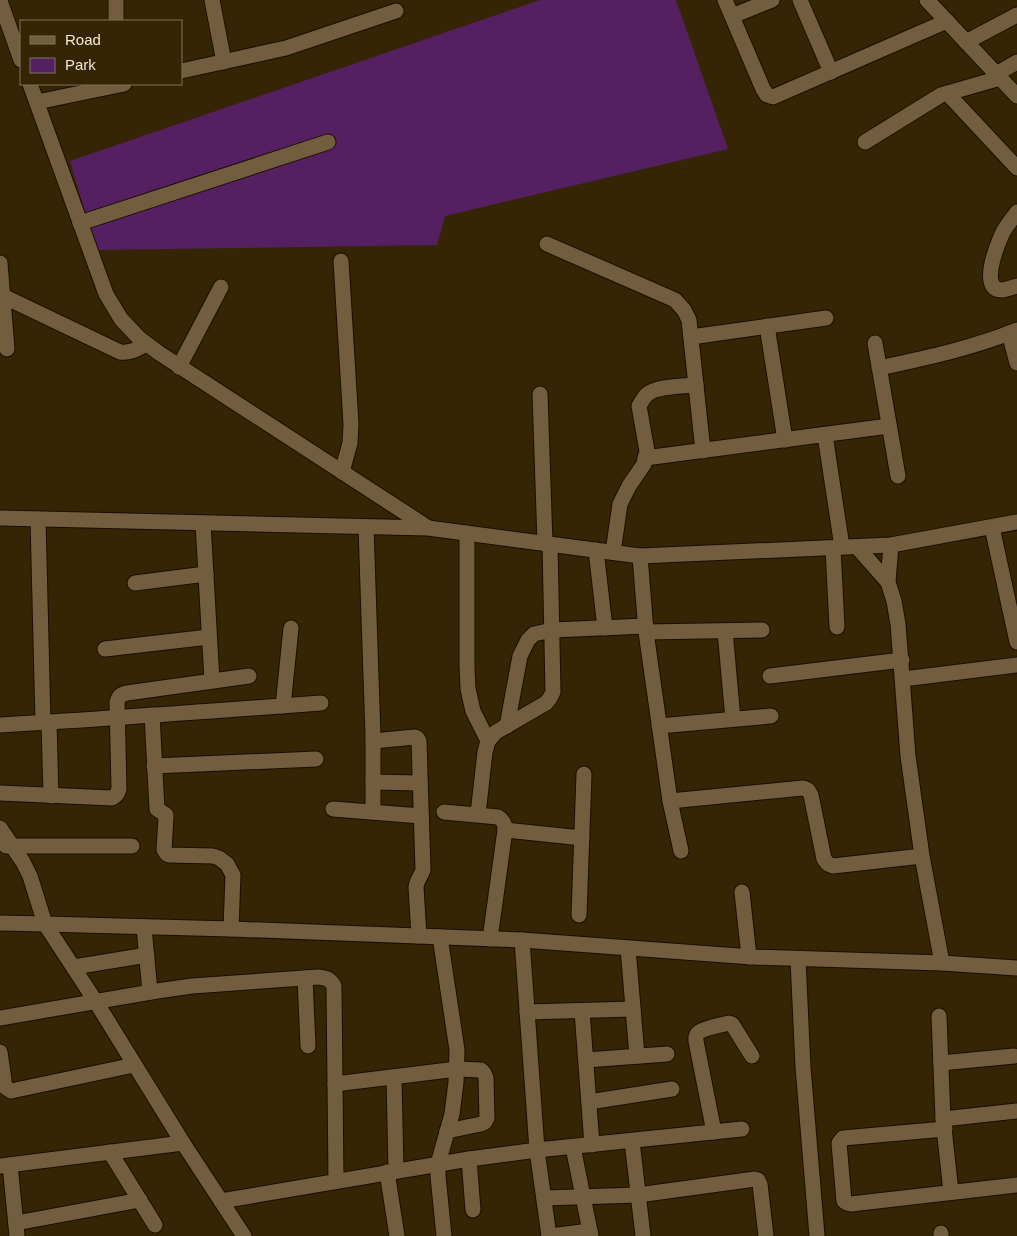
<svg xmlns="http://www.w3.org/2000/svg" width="1017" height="1236" font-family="Helvetica,sans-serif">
	<rect width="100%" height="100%" fill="#362504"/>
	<polygon fill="#542062" points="540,0 676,0 728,149 445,216 437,245 96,250 70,161"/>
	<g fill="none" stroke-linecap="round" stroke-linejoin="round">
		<defs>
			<g id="minor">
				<polyline points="116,0 116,21"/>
				<polyline points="212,0 224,62"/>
				<polyline points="725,0 763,89 767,95 773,97 947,21"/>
				<polyline points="800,0 831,72"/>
				<polyline points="927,0 1017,96"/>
				<polyline points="0,1 21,60"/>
				<polyline points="732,16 772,0"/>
				<polyline points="966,42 1017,15"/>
				<polyline points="181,71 286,48 396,11"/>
				<polyline points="996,74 1017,62"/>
				<polyline points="30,84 106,294 121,319 139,338 159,353 427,527"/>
				<polyline points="947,93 1017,168"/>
				<polyline points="37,102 124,84"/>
				<polyline points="865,142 941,95 1000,78"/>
				<path d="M 1017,212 C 1012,219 1007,225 1003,232 C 998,243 978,290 1002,290 C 1006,290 1013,287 1017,286"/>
				<polyline points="80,223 328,142"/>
				<polyline points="547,244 675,300 684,310 689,320 703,451"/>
				<polyline points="341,261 351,424 350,443 342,472"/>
				<polyline points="0,263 7,349"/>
				<path d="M 3,296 L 120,352 C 131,353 137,349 146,344"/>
				<polyline points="767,326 785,440"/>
				<polyline points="1009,333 1017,363"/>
				<polyline points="691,337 826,318"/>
				<polyline points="875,343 898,476"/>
				<polyline points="179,367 221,287"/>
				<path d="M 879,368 C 926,358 973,348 1017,330"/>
				<polyline points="540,394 545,543"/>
				<polyline points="825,435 842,547"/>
				<polyline points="645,458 889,426"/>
				<polyline points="0,518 428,528 640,556 891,545 1017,522"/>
				<polyline points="38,519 43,722"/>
				<polyline points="203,523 212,681"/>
				<polyline points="366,527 373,736 373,812"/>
				<polyline points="992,527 1017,642"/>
				<polyline points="467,533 467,666 468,689 473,711 488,741"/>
				<polyline points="891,545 888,582 894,601 898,624 908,756 922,856 942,963"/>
				<polyline points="857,547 888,582"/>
				<polyline points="833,548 837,627"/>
				<polyline points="596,550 605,628"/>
				<path d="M 613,552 L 620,504 L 629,486 L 644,464 L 647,451 L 639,406 C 642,401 644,396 649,393 C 659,386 683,386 696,385"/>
				<polyline points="640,556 646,632 670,801 681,851"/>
				<polyline points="135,583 206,574"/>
				<polyline points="725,631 733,719"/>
				<polyline points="646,632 762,630"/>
				<polyline points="105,649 209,637"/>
				<polyline points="770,676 902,660"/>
				<polyline points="903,679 1017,665"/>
				<polyline points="283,706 291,628"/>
				<polyline points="152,715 157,809 166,815 166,817 164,850 167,854 169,855 213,856 219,858 227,864 233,875 231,929"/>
				<polyline points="49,722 51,796"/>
				<path d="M 0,725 C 107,719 214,711 321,703"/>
				<polyline points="507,726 520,656 528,640 534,634 552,630 646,626"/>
				<polyline points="659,726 771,716"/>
				<path d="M 373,741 L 415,737 L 417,738 L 419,741 L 423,870 C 421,876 417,880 416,887 L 419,936"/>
				<polyline points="154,766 316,759"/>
				<polyline points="373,782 420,783"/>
				<path d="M 0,793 L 112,798 C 116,796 118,794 119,789 L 117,702 C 119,696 121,694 127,693 L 249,676"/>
				<polyline points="670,801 803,788 808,790 811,795 824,859 828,864 833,866 922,856"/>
				<polyline points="333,809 421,816"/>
				<path d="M 444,812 L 498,817 C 503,820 505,823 505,830 L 490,939"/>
				<polyline points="478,814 485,752 488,741 496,732 546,703 550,698 553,692 550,544"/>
				<polyline points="0,828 23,862 30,876 45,924 96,1002 183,1143 244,1236"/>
				<polyline points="505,830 582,838"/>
				<polyline points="6,846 132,846"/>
				<polyline points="742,892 749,957"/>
				<polyline points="579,915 584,774"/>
				<polyline points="0,923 45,924 231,929 522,940 752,957 942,963 1017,968"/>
				<polyline points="144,927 150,992"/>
				<polyline points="440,937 457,1050 456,1082 452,1114 438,1164 438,1176 444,1236"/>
				<polyline points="522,940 537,1150 549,1236"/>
				<polyline points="628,948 637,1056"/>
				<polyline points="798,959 803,1067 817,1236"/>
				<polyline points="74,967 147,955"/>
				<polyline points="305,978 308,1046"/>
				<polyline points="582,1011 592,1145"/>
				<polyline points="527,1012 633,1009"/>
				<polyline points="939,1016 943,1119 951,1192"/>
				<path d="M 0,1018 L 157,991 L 192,986 L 318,977 C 327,978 330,979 334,986 L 336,1181"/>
				<polyline points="0,1052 5,1087 11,1091 134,1065"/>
				<polyline points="586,1060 667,1054"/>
				<polyline points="941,1063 1014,1056"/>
				<polyline points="394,1077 396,1171"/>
				<polyline points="335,1084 457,1069 481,1070 484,1073 486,1078 487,1118 485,1122 481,1124 447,1131"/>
				<polyline points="589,1102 672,1089"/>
				<polyline points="943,1119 1017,1111"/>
				<polyline points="945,1129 843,1138 839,1143 844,1201 847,1203 851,1204 1017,1185"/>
				<path d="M 714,1132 L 696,1041 C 696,1037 695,1036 698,1033 C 703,1028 721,1025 729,1023 L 732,1024 L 752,1056"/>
				<polyline points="632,1141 643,1236"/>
				<polyline points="573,1147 591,1236"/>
				<polyline points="110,1152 155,1225"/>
				<polyline points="469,1159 473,1210"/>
				<polyline points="10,1165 17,1236"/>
				<polyline points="0,1166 183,1143"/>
				<polyline points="387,1172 397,1236"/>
				<polyline points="544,1198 638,1195 755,1179 758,1180 760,1184 766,1236"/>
				<polyline points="221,1201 469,1159 537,1150 742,1129"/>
				<polyline points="16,1223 140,1200"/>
				<polyline points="941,1233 941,1236"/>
				<polyline points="550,1236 590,1231"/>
			</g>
		</defs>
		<use href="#minor" stroke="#1b0e00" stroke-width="17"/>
		<use href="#minor" stroke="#725e3e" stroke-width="15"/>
	</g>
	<rect x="20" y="20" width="162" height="65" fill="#362504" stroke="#817358"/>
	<rect x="30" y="36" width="25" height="8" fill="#725e3e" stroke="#817358"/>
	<text x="65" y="45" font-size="15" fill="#f2e7d5">Road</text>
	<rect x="30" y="58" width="25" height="15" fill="#542062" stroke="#817358"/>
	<text x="65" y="70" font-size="15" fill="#f2e7d5">Park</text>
</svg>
